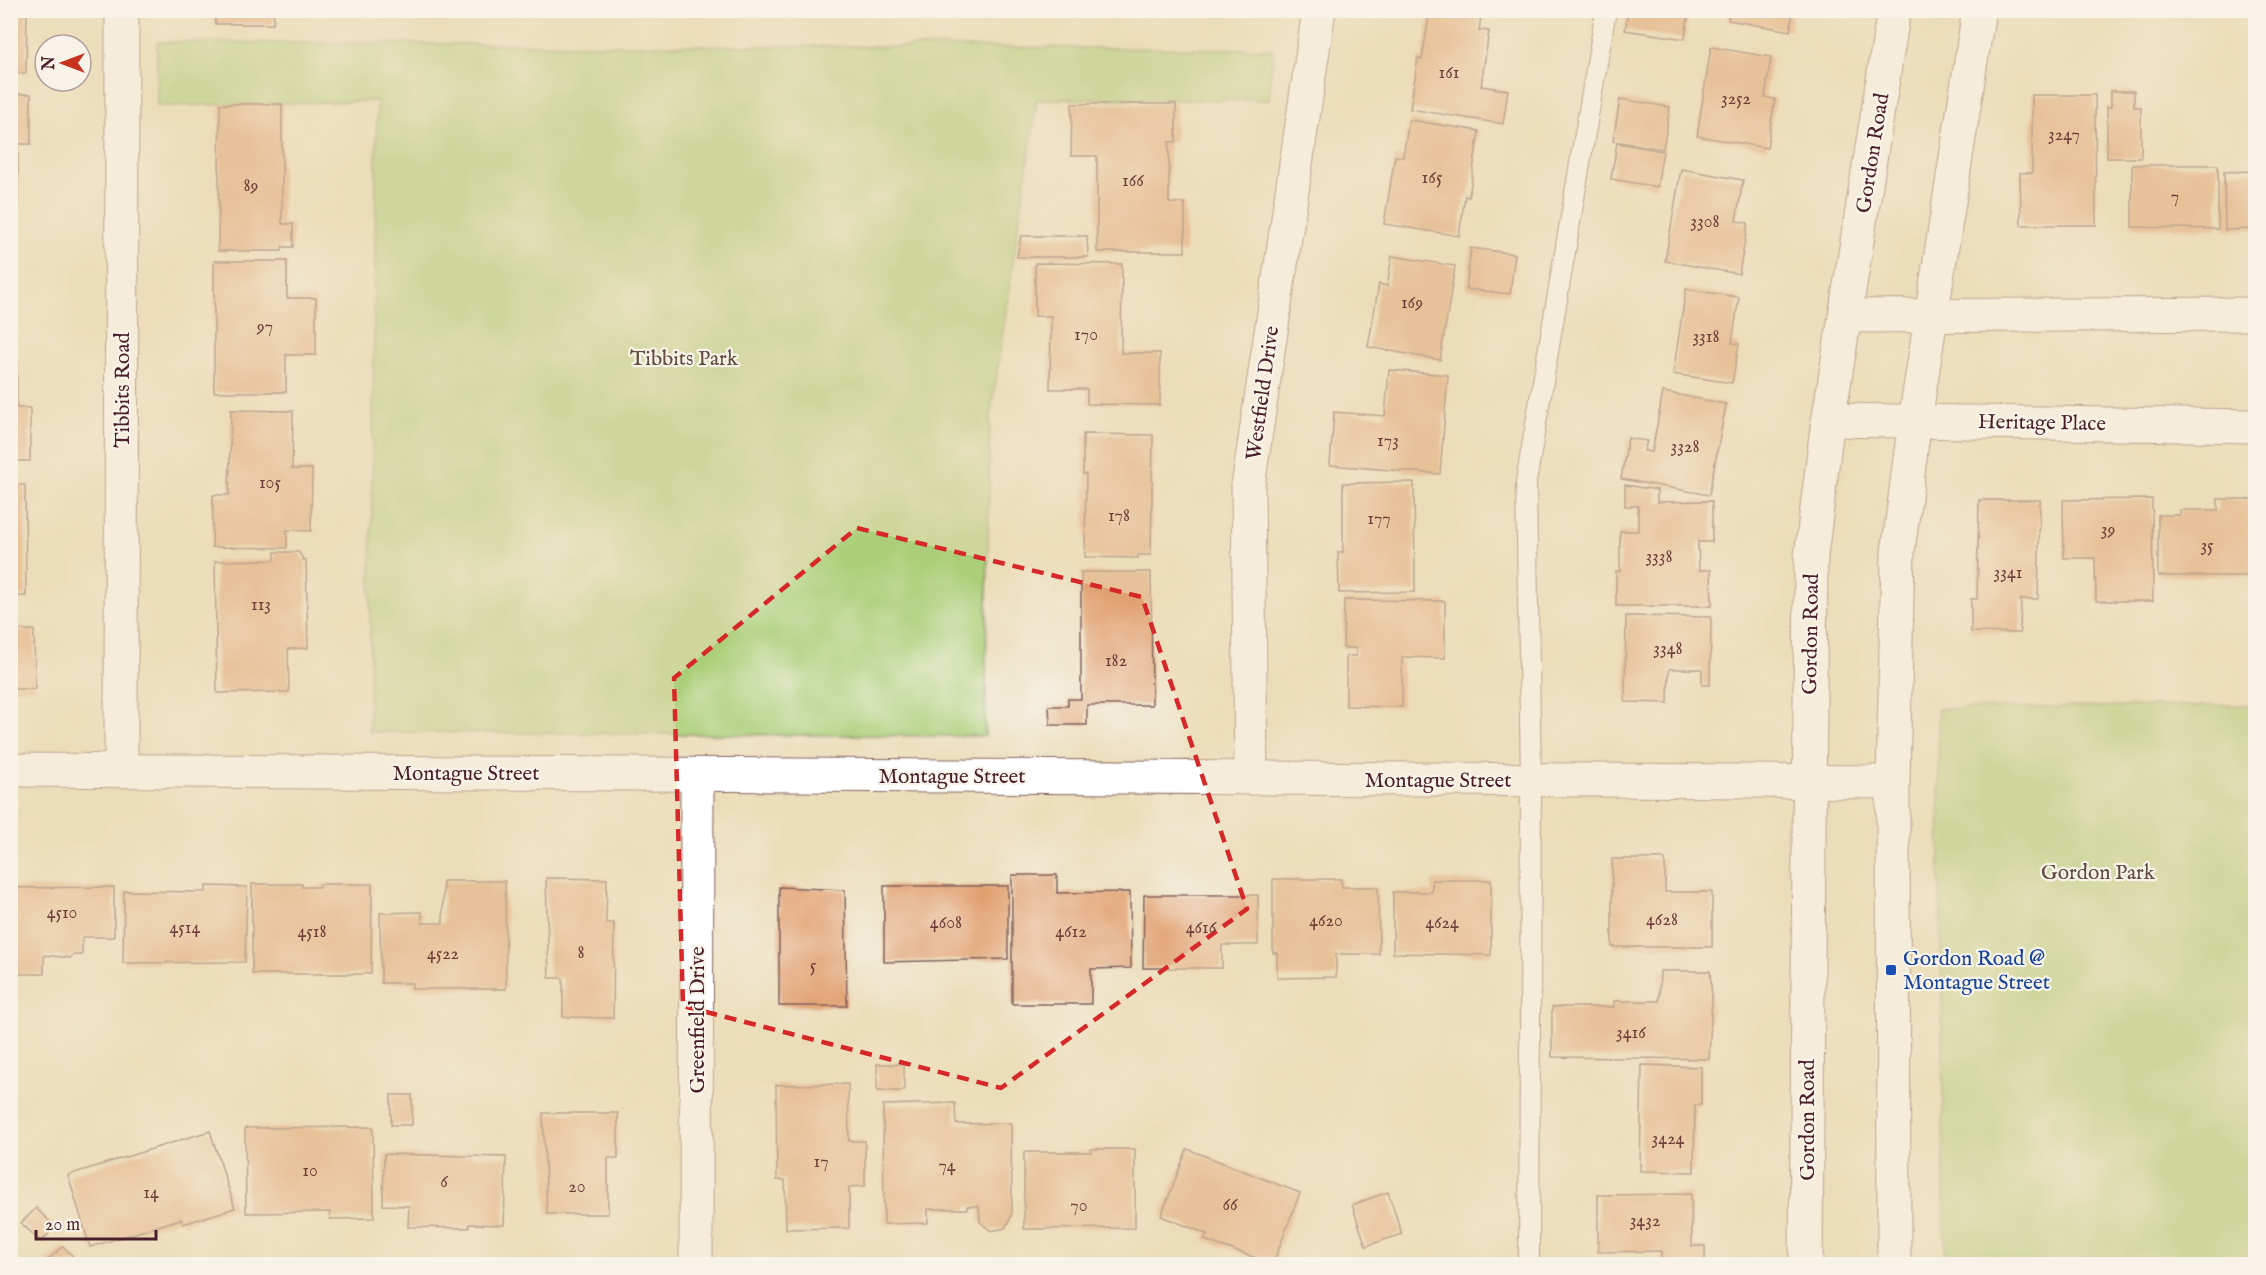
<svg xmlns="http://www.w3.org/2000/svg" width="2266" height="1275" font-family="'IM FELL English',serif">
	<rect width="100%" height="100%" fill="#f7f3e8"/>
	<filter id="ink" filterUnits="userSpaceOnUse"><feTurbulence type="fractalNoise" baseFrequency=".0167" numOctaves="2"/><feDisplacementMap in="SourceGraphic" scale="12" xChannelSelector="R" yChannelSelector="G"/><feConvolveMatrix kernelMatrix="1 2 1 2 8 2 1 2 1" color-interpolation-filters="sRGB"/></filter>
	<filter id="wash" filterUnits="userSpaceOnUse"><feTurbulence type="fractalNoise" baseFrequency=".008" numOctaves="4" result="noise"/><feDisplacementMap in="SourceGraphic" scale="24" xChannelSelector="R" yChannelSelector="G"/><feGaussianBlur stdDeviation="1.35" result="paint"/><feColorMatrix in="noise" values="0 0 0 0 0 0 0 0 0 0 0 0 0 0 0 0 0 1.4 0 .05"/><feComposite in="paint" operator="in"/></filter>
	<g filter="url(#wash)">
		<rect width="100%" height="100%" fill="#ecddba"/>
		<g fill="#abcf78" stroke="#7a7752" stroke-width="1.5">
			<polygon points="157,42 1273,49 1269,100 1037,99 990,420 985,736 369,732 377,101 157,106"/>
			<polygon points="2255,705 2255,1264 1945,1264 1938,709"/>
		</g>
		<g id="blocks">
			<g fill="#e1a06f">
				<polygon points="10,10 27,10 26,73 10,73"/>
				<polygon points="215,10 274,10 273,24 215,24"/>
				<polygon points="1430,10 1482,10 1479,30 1489,31 1481,86 1508,90 1503,124 1410,109 1418,58 1422,59"/>
				<polygon points="1628,10 1689,10 1685,39 1625,30"/>
				<polygon points="1729,10 1793,10 1790,31 1728,20"/>
				<polygon points="1711,47 1771,57 1765,97 1775,99 1767,148 1697,136"/>
				<polygon points="2111,91 2134,91 2134,107 2141,107 2141,158 2107,158 2107,107 2111,107"/>
				<polygon points="10,94 31,94 31,144 18,144 18,204 10,204"/>
				<polygon points="2032,95 2095,95 2096,225 2021,225 2020,173 2032,173"/>
				<polygon points="1620,99 1670,107 1663,149 1613,141"/>
				<polygon points="220,104 282,104 282,224 293,224 293,247 282,247 282,251 218,251"/>
				<polygon points="1072,104 1176,104 1176,142 1169,142 1169,203 1185,203 1185,252 1097,252 1097,156 1071,156"/>
				<polygon points="1409,120 1479,131 1469,197 1465,196 1459,236 1384,224 1395,156 1403,157"/>
				<polygon points="1617,143 1663,151 1657,187 1611,179"/>
				<polygon points="2132,165 2218,165 2218,229 2132,227"/>
				<polygon points="1681,169 1743,180 1736,221 1748,223 1739,274 1665,261"/>
				<polygon points="2256,171 2256,229 2225,230 2224,172"/>
				<polygon points="1021,236 1087,236 1088,257 1017,257"/>
				<polygon points="1471,248 1515,254 1510,294 1466,289"/>
				<polygon points="1392,256 1455,266 1440,360 1368,347 1379,284 1387,286"/>
				<polygon points="10,260 16,260 15,348 10,348"/>
				<polygon points="214,261 287,261 287,298 316,298 316,355 286,355 286,392 214,392"/>
				<polygon points="1035,263 1122,264 1121,353 1160,353 1160,405 1087,404 1087,389 1050,389 1051,316 1035,316"/>
				<polygon points="1686,289 1739,297 1732,343 1739,344 1732,383 1673,374"/>
				<polygon points="10,359 17,359 17,408 30,408 30,461 10,461"/>
				<polygon points="1389,370 1448,375 1440,474 1330,465 1334,412 1385,416"/>
				<polygon points="1663,392 1726,404 1709,495 1621,479 1628,438 1647,441 1644,451 1652,452"/>
				<polygon points="231,410 293,411 292,469 312,469 311,531 287,530 287,548 212,547 213,495 229,495"/>
				<polygon points="1083,434 1153,435 1151,555 1138,555 1138,558 1085,557 1086,474 1083,474"/>
				<polygon points="1414,482 1415,592 1339,593 1338,552 1343,552 1343,483"/>
				<polygon points="10,485 25,485 26,596 15,596 15,598 10,598"/>
				<polygon points="1625,485 1657,490 1657,502 1712,501 1712,542 1698,542 1699,570 1711,570 1712,606 1616,606 1616,571 1620,571 1620,531 1638,531 1638,506 1625,506"/>
				<polygon points="2152,499 2153,601 2096,601 2095,558 2064,558 2063,500"/>
				<polygon points="2218,499 2256,499 2256,576 2158,576 2158,515 2180,515 2180,510 2218,510"/>
				<polygon points="1979,500 2040,500 2038,599 2021,599 2020,633 1971,632 1971,599 1977,599"/>
				<polygon points="275,552 299,552 303,560 306,559 308,648 288,649 289,692 217,693 215,561 275,560"/>
				<polygon points="1081,572 1151,572 1152,705 1087,705 1087,725 1050,725 1049,706 1068,706 1068,699 1081,699"/>
				<polygon points="1344,600 1445,601 1445,658 1402,657 1402,707 1346,706 1346,656 1356,656 1356,648 1343,648"/>
				<polygon points="1626,616 1711,617 1710,685 1702,685 1702,669 1669,669 1668,703 1625,702"/>
				<polygon points="10,630 34,630 35,689 10,689"/>
				<polygon points="1612,859 1665,859 1665,892 1712,892 1712,947 1612,947"/>
				<polygon points="1012,875 1057,875 1057,893 1130,892 1131,968 1091,969 1091,1004 1012,1004"/>
				<polygon points="546,878 607,879 606,923 614,923 613,1018 563,1017 563,978 549,978"/>
				<polygon points="1273,879 1341,879 1342,887 1378,887 1379,954 1336,954 1336,977 1277,978 1277,953 1273,953"/>
				<polygon points="1432,880 1491,880 1491,955 1393,953 1393,892 1432,892"/>
				<polygon points="443,881 505,881 506,989 412,989 412,983 381,983 380,913 422,912 422,923 443,923"/>
				<polygon points="252,884 302,884 302,887 320,887 320,884 372,884 371,974 252,974"/>
				<polygon points="206,886 247,887 245,962 123,963 124,891 206,892"/>
				<polygon points="884,886 1008,886 1008,959 884,962"/>
				<polygon points="114,887 114,937 82,937 82,955 73,955 70,958 44,955 44,974 10,974 10,888"/>
				<polygon points="779,887 845,890 847,1006 779,1006"/>
				<polygon points="1144,895 1258,895 1258,945 1222,945 1222,968 1143,968"/>
				<polygon points="1660,971 1710,971 1712,998 1709,1059 1552,1057 1552,1007 1614,1007 1614,1001 1659,1001"/>
				<rect x="877" y="1064" width="27" height="27"/>
				<polygon points="1642,1065 1701,1067 1701,1105 1695,1105 1694,1172 1640,1171"/>
				<polygon points="848,1084 849,1141 865,1141 865,1186 849,1187 849,1228 786,1229 785,1180 777,1180 776,1085"/>
				<rect x="391" y="1095" width="21" height="30"/>
				<polygon points="955,1103 956,1124 1011,1123 1012,1213 1009,1222 1005,1228 991,1231 980,1222 979,1206 967,1206 967,1209 928,1209 928,1223 884,1224 883,1105"/>
				<polygon points="543,1113 618,1113 618,1158 608,1158 608,1214 547,1214"/>
				<polygon points="373,1127 374,1218 330,1219 330,1212 246,1213 245,1128"/>
				<polygon points="210,1131 235,1208 183,1224 181,1219 90,1247 68,1175"/>
				<polygon points="1091,1149 1135,1149 1135,1228 1024,1229 1024,1152 1091,1152"/>
				<polygon points="1187,1149 1300,1193 1273,1264 1204,1240 1207,1234 1161,1216"/>
				<polygon points="384,1154 506,1157 504,1225 469,1224 469,1228 408,1227 409,1206 383,1205"/>
				<polygon points="1388,1192 1402,1234 1366,1246 1352,1205"/>
				<polygon points="1691,1194 1692,1246 1705,1246 1705,1264 1661,1264 1661,1251 1598,1252 1598,1195"/>
				<polygon points="36,1208 55,1227 41,1242 21,1223"/>
				<polygon points="63,1246 80,1264 44,1264"/>
			</g>
		</g>
	</g>
	<g filter="url(#ink)">
		<use href="#blocks" fill-opacity="0" stroke="#83625d" stroke-width="1.5"/>
		<g fill="none" stroke-linecap="round" stroke-linejoin="round">
			<defs>
				<polyline id="lane" points="1529,1264 1531,781 1526,482 1606,10"/>
				<g id="street">
					<polyline points="1846,316 2256,314"/>
					<polyline points="1828,420 2256,426"/>
					<polyline points="121,770 122,10"/>
					<polyline points="1251,778 1248,486 1319,10"/>
					<polyline points="696,1264 697,775"/>
				</g>
				<g id="secondary">
					<polyline points="10,770 1893,782"/>
					<polyline points="1806,1264 1811,556 1826,435 1894,10"/>
					<polyline points="1894,1264 1893,782 1898,552 1915,420 1979,10"/>
				</g>
			</defs>
			<use href="#lane" stroke="#83625d" stroke-width="22"/>
			<use href="#street" stroke="#83625d" stroke-width="35"/>
			<use href="#secondary" stroke="#83625d" stroke-width="35"/>
			<use href="#lane" stroke="#fff" stroke-width="20"/>
			<use href="#street" stroke="#fff" stroke-width="33"/>
			<use href="#secondary" stroke="#fff" stroke-width="33"/>
		</g>
	</g>
	<path d="M0 0H2266V1275H0ZM 857,528 L 1142,597 L 1247,909 L 1001,1088 L 683,1006 L 674,678 Z" fill="#ecddba" fill-opacity=".55" fill-rule="evenodd"/>
	<path fill="none" stroke="#d62828" stroke-width="4.5" stroke-dasharray="12 8" stroke-linejoin="round" d="M 857,528 L 1142,597 L 1247,909 L 1001,1088 L 683,1006 L 674,678 Z"/>
	<rect fill="#1a4fb4" stroke="#f7f3e8" stroke-width="2" x="1885" y="964" width="12" height="12" rx="3"/>
	<g text-anchor="middle" stroke-width="4.5" stroke-linejoin="round" paint-order="stroke">
		<g font-size="18" fill="#703f3c">
			<text x="1449" y="78">161</text>
			<text x="1736" y="104">3252</text>
			<text x="2064" y="140">3247</text>
			<text x="1432" y="183">165</text>
			<text x="1133" y="186">166</text>
			<text x="251" y="191">89</text>
			<text x="2175" y="202">7</text>
			<text x="1705" y="227">3308</text>
			<text x="1412" y="308">169</text>
			<text x="265" y="332">97</text>
			<text x="1086" y="340">170</text>
			<text x="1706" y="342">3318</text>
			<text x="1388" y="446">173</text>
			<text x="1685" y="452">3328</text>
			<text x="270" y="488">105</text>
			<text x="1119" y="521">178</text>
			<text x="1379" y="524">177</text>
			<text x="2108" y="535">39</text>
			<text x="2207" y="551">35</text>
			<text x="1659" y="562">3338</text>
			<text x="2008" y="578">3341</text>
			<text x="261" y="610">113</text>
			<text x="1668" y="654">3348</text>
			<text x="1116" y="666">182</text>
			<text x="62" y="918">4510</text>
			<text x="1662" y="925">4628</text>
			<text x="1326" y="926">4620</text>
			<text x="946" y="928">4608</text>
			<text x="1442" y="928">4624</text>
			<text x="185" y="933">4514</text>
			<text x="1201" y="933">4616</text>
			<text x="312" y="937">4518</text>
			<text x="1071" y="937">4612</text>
			<text x="581" y="958">8</text>
			<text x="443" y="959">4522</text>
			<text x="813" y="971">5</text>
			<text x="1631" y="1038">3416</text>
			<text x="1668" y="1144">3424</text>
			<text x="821" y="1167">17</text>
			<text x="947" y="1171">74</text>
			<text x="310" y="1176">10</text>
			<text x="444" y="1187">6</text>
			<text x="577" y="1192">20</text>
			<text x="151" y="1198">14</text>
			<text x="1230" y="1210">66</text>
			<text x="1079" y="1211">70</text>
			<text x="1645" y="1226">3432</text>
		</g>
		<g font-size="21" fill="#4a1f2b" stroke="#f7f3e8">
			<text transform="translate(1872 153) rotate(-81)" y="7">Gordon Road</text>
			<text transform="translate(122 390) rotate(-90)" y="7">Tibbits Road</text>
			<text transform="translate(1262 393) rotate(-82)" y="7">Westfield Drive</text>
			<text transform="translate(2042 422) rotate(1)" y="7">Heritage Place</text>
			<text transform="translate(1810 634) rotate(-89)" y="7">Gordon Road</text>
			<text x="466" y="780">Montague Street</text>
			<text x="952" y="783">Montague Street</text>
			<text x="1438" y="787">Montague Street</text>
			<text transform="translate(697 1020) rotate(-90)" y="7">Greenfield Drive</text>
			<text transform="translate(1807 1120) rotate(-90)" y="7">Gordon Road</text>
		</g>
		<g font-size="21" fill="#624b3e" stroke="#f7f3e8">
			<text x="684" y="365">Tibbits Park</text>
			<text x="2098" y="879">Gordon Park</text>
		</g>
		<g font-size="21" fill="#164399" stroke="#f7f3e8" text-anchor="start">
			<text x="1903" y="965">Gordon Road @<tspan x="1903" dy="24">Montague Street</tspan></text>
		</g>
	</g>
	<rect width="2266" height="1275" fill="none" stroke="#f7f3e8" stroke-width="36"/>
	<g transform="translate(63 63) rotate(270)"><circle r="28" fill="#f7f3e8" stroke="#b29e9c" stroke-width="1.5"/>
	<path d="M0-4.5L10 22L0 15L-10 22Z" fill="#c8321e"/>
	<text y="-9" font-size="16" font-weight="bold" text-anchor="middle" fill="#4a1f2b">N</text>
	</g>
	<path d="M36 1230v9h120v-9" fill="none" stroke="#4a1f2b" stroke-width="3"/>
	<text x="45" y="1230" font-size="18" fill="#4a1f2b" stroke="#f7f3e8" stroke-width="4.5" paint-order="stroke">20 m</text>
</svg>
